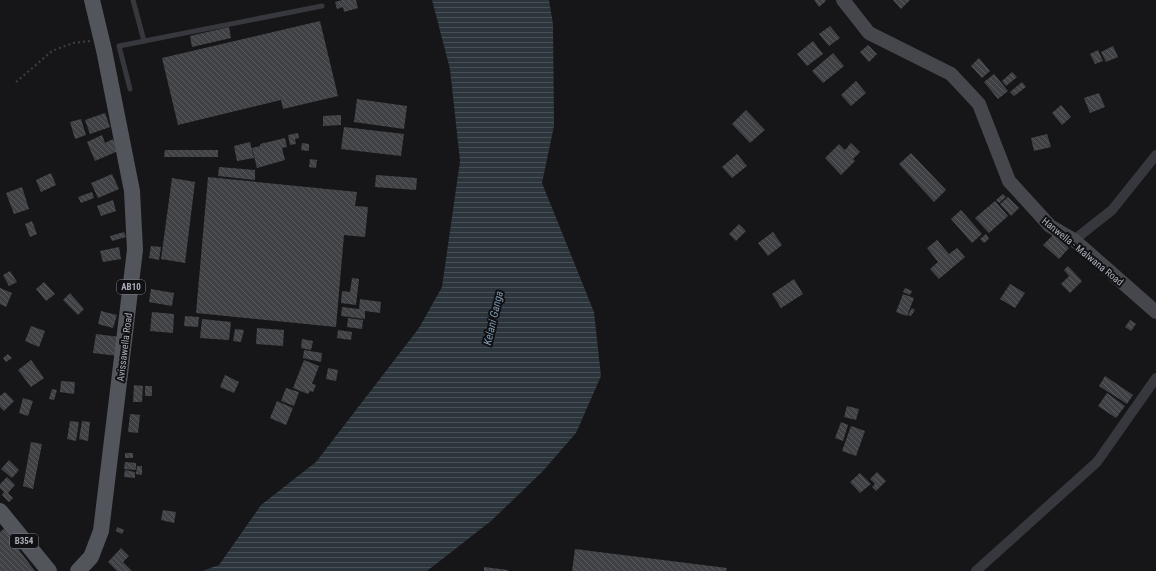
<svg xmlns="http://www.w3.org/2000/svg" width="1156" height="571" font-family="'Roboto Condensed',sans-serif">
	<defs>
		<pattern id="water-rules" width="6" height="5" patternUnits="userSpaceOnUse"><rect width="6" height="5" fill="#2c353c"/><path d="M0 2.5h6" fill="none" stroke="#485056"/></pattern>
		<pattern id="building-back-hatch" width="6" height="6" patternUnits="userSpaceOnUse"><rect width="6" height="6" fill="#404145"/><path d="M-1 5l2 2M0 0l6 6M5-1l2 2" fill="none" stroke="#595a5e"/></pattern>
	</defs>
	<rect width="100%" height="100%" fill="#161618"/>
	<polygon fill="url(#water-rules)" points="432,0 549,0 553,24 554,126 542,183 594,312 601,376 576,433 542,472 491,521 427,571 202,571 219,565 261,505 316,462 419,328 442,287 460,161 450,69"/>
	<g fill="url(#building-back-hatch)">
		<polygon points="342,0 356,0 358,8 344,12 343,7 337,9 335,2"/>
		<polygon points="814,0 825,0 826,1 819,7"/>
		<polygon points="893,0 910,0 901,9"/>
		<polygon points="320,21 338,96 283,109 281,100 178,125 162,58"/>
		<polygon points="830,26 840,38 829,46 819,34"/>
		<polygon points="229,27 231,38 192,47 190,36"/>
		<polygon points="813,41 823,54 807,66 797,54"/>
		<polygon points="868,45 877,54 869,62 860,52"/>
		<polygon points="1113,46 1118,57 1106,62 1101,52"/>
		<polygon points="1098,50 1103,61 1095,64 1090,54"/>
		<polygon points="833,53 844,66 823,83 812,71"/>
		<polygon points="979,58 990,71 982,78 971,66"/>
		<polygon points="1012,72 1017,77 1006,86 1002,81"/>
		<polygon points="994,74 1008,91 998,99 984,82"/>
		<polygon points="856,81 866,93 851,106 841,95"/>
		<polygon points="1022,82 1026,87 1014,96 1010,92"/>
		<polygon points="1099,93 1105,107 1090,113 1084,98"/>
		<polygon points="357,99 407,106 404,129 354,122"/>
		<polygon points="1061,105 1071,117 1062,125 1052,113"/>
		<polygon points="746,110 765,130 750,143 732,124"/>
		<polygon points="105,113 110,127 90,134 85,120"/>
		<polygon points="341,115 341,125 323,126 323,116"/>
		<polygon points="81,119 86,135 75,139 70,122"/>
		<polygon points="344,127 404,134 401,156 341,149"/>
		<polygon points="298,133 299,138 295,139 296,144 290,145 288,135"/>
		<polygon points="1047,134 1051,147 1034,151 1031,138"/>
		<polygon points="102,135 105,143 113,139 118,151 95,161 87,142"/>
		<polygon points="285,138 287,147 282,148 285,160 257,168 252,148 260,146 260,144"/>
		<polygon points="250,142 254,158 237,161 234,146"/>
		<polygon points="302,143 309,144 309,151 301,150"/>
		<polygon points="851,143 860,152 853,159 855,161 841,175 825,158 839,144 845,150"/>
		<polygon points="165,150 218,150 218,157 164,157"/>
		<polygon points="911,153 946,190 934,202 899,164"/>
		<polygon points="737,154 747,166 732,178 722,167"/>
		<polygon points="310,159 317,160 316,168 309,167"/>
		<polygon points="219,167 255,170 255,180 218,176"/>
		<polygon points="51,173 56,185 41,192 36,180"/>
		<polygon points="112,174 119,189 98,198 91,183"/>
		<polygon points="376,175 417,178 416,190 375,187"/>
		<polygon points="208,177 357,192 355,206 368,207 365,237 344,235 336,327 196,313"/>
		<polygon points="172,178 195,182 185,263 161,259"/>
		<polygon points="22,187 29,209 14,214 6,193"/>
		<polygon points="92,192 94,198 81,203 78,197"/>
		<polygon points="1003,194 1006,197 999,203 996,200"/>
		<polygon points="1008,197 1019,208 1011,216 1000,204"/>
		<polygon points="113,200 116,211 101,216 97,206"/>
		<polygon points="995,201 1008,216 989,233 975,218"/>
		<polygon points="961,210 982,234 972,243 951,219"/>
		<polygon points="32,221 37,234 30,237 25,224"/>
		<polygon points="739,224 746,231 736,241 729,234"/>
		<polygon points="124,232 126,237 112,241 110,236"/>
		<polygon points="773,232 782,245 768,256 758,243"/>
		<polygon points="986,234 989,239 984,243 980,239"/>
		<polygon points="1054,234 1065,240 1063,242 1069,248 1059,259 1043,245"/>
		<polygon points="937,240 949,254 957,248 965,257 939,279 930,269 938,262 927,248"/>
		<polygon points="151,246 161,247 159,260 149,258"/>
		<polygon points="119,247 121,259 103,262 100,251"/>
		<polygon points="1068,266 1082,281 1070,293 1061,284 1069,276 1064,270"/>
		<polygon points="10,271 17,282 9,286 3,275"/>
		<polygon points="352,278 359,279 356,305 341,303 342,291 350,292"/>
		<polygon points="794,279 803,294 781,308 772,294"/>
		<polygon points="44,282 55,294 46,301 36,289"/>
		<polygon points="1010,284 1025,293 1015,308 1000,299"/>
		<polygon points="0,288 12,293 6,307 0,304"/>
		<polygon points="905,288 912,291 910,295 903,292"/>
		<polygon points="151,289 174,293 172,306 149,302"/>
		<polygon points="70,293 84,309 78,315 63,300"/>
		<polygon points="903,294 914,298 907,316 896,312"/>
		<polygon points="360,299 381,302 380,313 365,311 365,319 341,316 342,307 359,309"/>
		<polygon points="912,308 915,310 911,316 908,315"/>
		<polygon points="101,311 117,315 113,328 98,324"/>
		<polygon points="152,312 174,314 173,333 150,331"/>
		<polygon points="185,316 199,317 198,327 184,326"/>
		<polygon points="348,318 363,320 362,329 347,327"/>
		<polygon points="202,319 231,322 229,340 200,338"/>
		<polygon points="1130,320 1136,324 1131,331 1125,327"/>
		<polygon points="31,326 45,331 39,347 25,341"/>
		<polygon points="257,328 284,330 283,346 256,344"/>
		<polygon points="235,329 244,330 241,342 233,341"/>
		<polygon points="338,330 352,332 351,340 337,338"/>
		<polygon points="96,334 120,337 118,356 93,353"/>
		<polygon points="302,339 313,341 311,350 301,348"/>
		<polygon points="304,350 322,353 321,362 303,358"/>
		<polygon points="8,354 12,358 6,362 3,358"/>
		<polygon points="31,360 44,378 31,387 18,370"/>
		<polygon points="304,360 319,366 312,384 316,385 313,392 310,391 308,394 293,388"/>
		<polygon points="328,368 338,370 336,381 326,379"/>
		<polygon points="225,375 239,382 234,393 220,387"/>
		<polygon points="1105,376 1133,395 1127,404 1099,386"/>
		<polygon points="61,381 75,382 74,394 60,392"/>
		<polygon points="134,385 143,386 142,402 133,402"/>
		<rect x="145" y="386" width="7" height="10"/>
		<polygon points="286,388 299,392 294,406 281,401"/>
		<polygon points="52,389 57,390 54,400 49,399"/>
		<polygon points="5,392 14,401 4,411 0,407 0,396"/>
		<polygon points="1107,393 1125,406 1116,418 1098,406"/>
		<polygon points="23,398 33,401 28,416 19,413"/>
		<polygon points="277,401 293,408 286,425 270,418"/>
		<polygon points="847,406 859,409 856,420 844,417"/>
		<polygon points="130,414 140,415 138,433 128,432"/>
		<polygon points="70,421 79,422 76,441 67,439"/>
		<polygon points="82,421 90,422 88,441 79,439"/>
		<polygon points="841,422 848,425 843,441 835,438"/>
		<polygon points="851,426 865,431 856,456 842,451"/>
		<polygon points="31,442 42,444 33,489 23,486"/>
		<rect x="125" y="453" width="8" height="5"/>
		<polygon points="9,460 19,470 12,478 1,469"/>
		<polygon points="125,462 136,463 136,470 124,469"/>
		<polygon points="137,466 142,466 142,475 136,474"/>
		<polygon points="125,470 135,472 135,478 124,477"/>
		<polygon points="877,472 886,481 876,491 872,487 875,484 870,479"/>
		<polygon points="860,473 871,484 860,493 850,482"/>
		<polygon points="7,477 15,485 8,493 13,498 9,502 2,495 4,492 0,488 0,484"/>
		<polygon points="163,510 176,512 174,523 161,520"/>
		<polygon points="117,527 124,530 122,534 116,531"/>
		<polygon points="5,528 17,546 24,542 26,545 19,550 35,571 0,571 0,532"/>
		<polygon points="121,548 129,556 123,562 132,571 117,571 108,562"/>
		<polygon points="575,549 727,568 726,571 572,571"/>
		<polygon points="484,567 508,570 508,571 484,571"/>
	</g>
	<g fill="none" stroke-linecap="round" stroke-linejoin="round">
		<polyline stroke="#3d3f44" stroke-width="2" stroke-dasharray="2 3" stroke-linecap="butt" points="16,82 52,51 73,43 90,41"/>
		<g stroke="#37383d" stroke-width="5">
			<polyline points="133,0 144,41"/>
			<polyline points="130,89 119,46 322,6"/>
		</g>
		<g stroke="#37383d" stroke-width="10">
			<polyline points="1074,240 1112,210 1156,155"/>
			<polyline points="976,571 1097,462 1156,378"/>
		</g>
		<polyline stroke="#45474d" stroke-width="14" points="843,0 869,33 951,74 979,104 1009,181 1050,226 1074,240 1156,312"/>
		<g stroke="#53555c" stroke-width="16">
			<polyline points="0,511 49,571"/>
			<polyline points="78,571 91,557 101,531 135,250 132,191 104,50 92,0"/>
		</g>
	</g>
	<g text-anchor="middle" stroke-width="4" stroke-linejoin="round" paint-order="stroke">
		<g fill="#111113" stroke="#7b7e86" stroke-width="1">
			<rect x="117" y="280" width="28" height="14" rx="3"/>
			<rect x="10" y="534" width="28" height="14" rx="3"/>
		</g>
		<g font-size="9" font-weight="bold" fill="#a8adb8">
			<text x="131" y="290">AB10</text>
			<text x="24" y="544">B354</text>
		</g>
		<g font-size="10" fill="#a8adb8" stroke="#111113">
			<text transform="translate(1083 251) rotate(39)" y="4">Hanwella - Malwana Road</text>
			<text transform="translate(124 347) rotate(-83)" y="4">Avissawella Road</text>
		</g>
		<g font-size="11" font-style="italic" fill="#7f9bb3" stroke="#111113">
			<text transform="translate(493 318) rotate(-77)" y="4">Kelani Ganga</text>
		</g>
	</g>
</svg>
